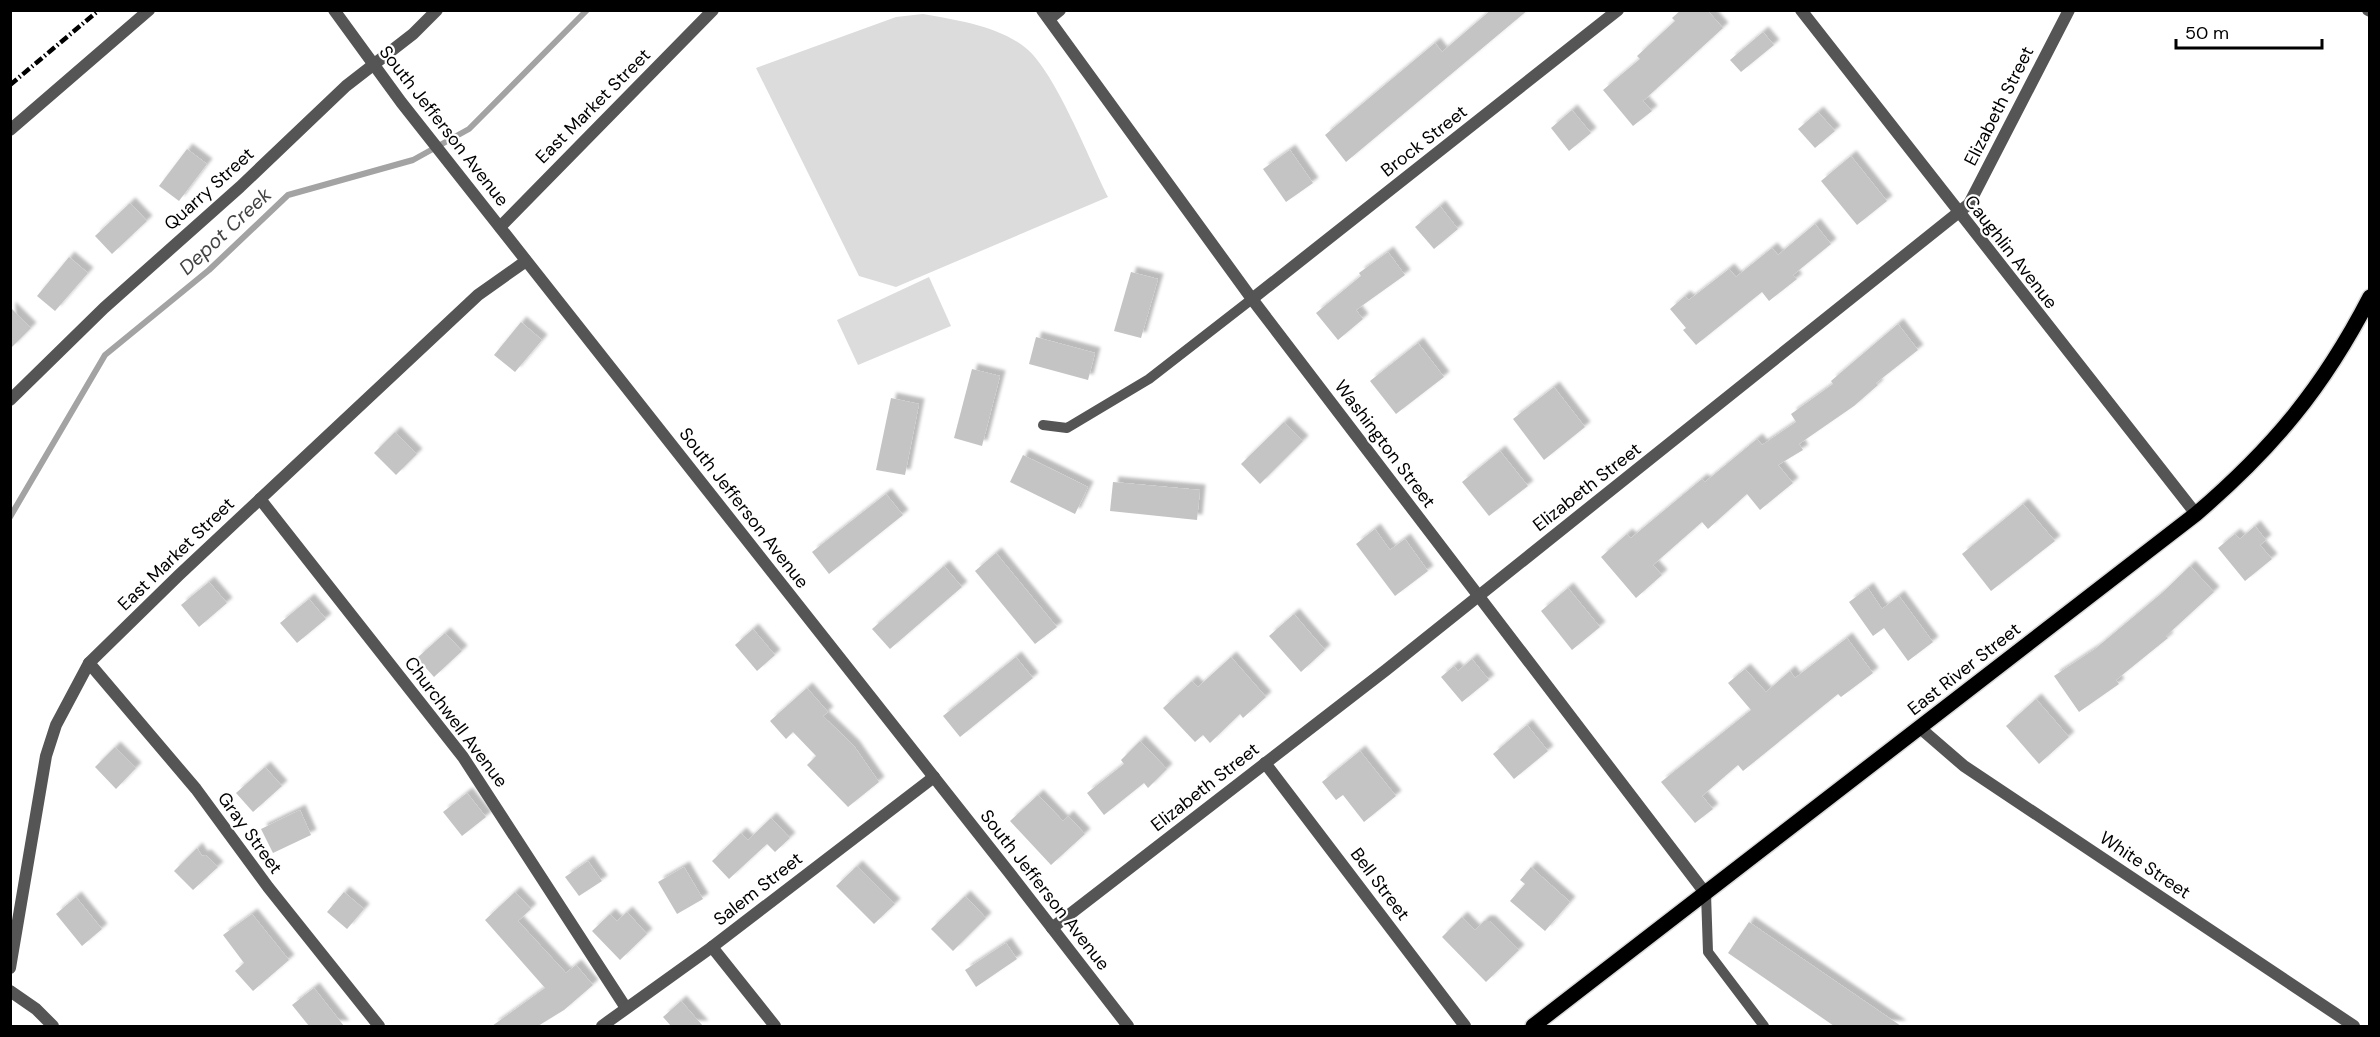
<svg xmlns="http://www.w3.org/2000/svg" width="2380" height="1037" font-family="'DM Sans',sans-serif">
	<defs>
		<filter id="shadow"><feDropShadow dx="5.5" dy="-5.5" stdDeviation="1.5" flood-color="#0004"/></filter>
	</defs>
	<rect width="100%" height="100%" fill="#fff"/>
	<g fill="#dcdcdc">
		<path d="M 923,14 C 956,20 1000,26 1027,49 C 1056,74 1089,159 1108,197 L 896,287 L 859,276 L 756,68 L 896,17 Z"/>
		<polygon points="929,277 951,326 858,365 837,320"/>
	</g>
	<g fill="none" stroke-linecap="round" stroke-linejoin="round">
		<polyline stroke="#a3a3a3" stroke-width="6" points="10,517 105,355 209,270 288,195 413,160 469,129 587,10"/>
	</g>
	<g fill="#c4c4c4" filter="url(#shadow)">
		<polygon points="1491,10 1528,10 1346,162 1325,135 1435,43 1442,52"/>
		<polygon points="1681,10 1707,10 1723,28 1643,101 1652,111 1633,126 1603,90 1640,59 1637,56 1675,21 1672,18"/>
		<polygon points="1763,32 1774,45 1741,72 1730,60"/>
		<polygon points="1572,110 1591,133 1569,151 1551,128"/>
		<polygon points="1818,112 1835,131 1815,148 1798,129"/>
		<polygon points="187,149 207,164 179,201 159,186"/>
		<polygon points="1290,150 1313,183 1286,202 1263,169"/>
		<polygon points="1851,156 1887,201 1857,225 1821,181"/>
		<polygon points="130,203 147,221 112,254 95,236"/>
		<polygon points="1440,206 1458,229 1434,249 1415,227"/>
		<polygon points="1815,224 1831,244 1793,275 1797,279 1769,301 1762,292 1696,345 1683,330 1686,328 1670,309 1685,296 1689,300 1729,269 1736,277 1772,248 1778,255"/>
		<polygon points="1388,252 1405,275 1356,310 1363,319 1338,340 1316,313 1361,276 1359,273"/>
		<polygon points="69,257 88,273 55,311 37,296"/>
		<polygon points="1131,272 1158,279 1141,338 1114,331"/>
		<polygon points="10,307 31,328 10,349"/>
		<polygon points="521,322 542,340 515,372 494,355"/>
		<polygon points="1898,324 1918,350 1876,383 1878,385 1854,406 1799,444 1803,450 1778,465 1793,483 1760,510 1747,494 1708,529 1702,522 1653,565 1662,575 1636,598 1601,557 1627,534 1631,538 1702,479 1705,482 1757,439 1762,445 1796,422 1791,414 1833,384 1831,381"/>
		<polygon points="1036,337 1095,353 1088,380 1029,364"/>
		<polygon points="1418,343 1444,377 1396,414 1370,381"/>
		<polygon points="972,369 1000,376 982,446 954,438"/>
		<polygon points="1554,387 1585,427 1544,460 1513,419"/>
		<polygon points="891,398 919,404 905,475 876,470"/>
		<polygon points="1284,422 1303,441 1260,484 1241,464"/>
		<polygon points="395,432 417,454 396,475 374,453"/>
		<polygon points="1500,451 1528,486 1489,516 1462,482"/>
		<polygon points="1023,455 1088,487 1075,514 1010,482"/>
		<polygon points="1113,482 1200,490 1197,520 1110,511"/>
		<polygon points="886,494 903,515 829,574 812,552"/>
		<polygon points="2023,504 2055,541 1991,591 1962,554"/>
		<polygon points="2255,526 2266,540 2260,545 2272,559 2245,581 2218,548 2235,534 2240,539"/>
		<polygon points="1375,529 1390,550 1405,539 1428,571 1395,596 1356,544"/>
		<polygon points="996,553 1057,627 1035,644 975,571"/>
		<polygon points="944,566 962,587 890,649 872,629"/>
		<polygon points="2190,566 2214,592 2166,636 2168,638 2116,680 2119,684 2079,712 2054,676 2095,649 2162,593"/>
		<polygon points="209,582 227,603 199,627 181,605"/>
		<polygon points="1568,588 1600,627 1572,650 1541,611"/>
		<polygon points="1868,588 1882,609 1899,596 1933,642 1908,661 1884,628 1873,636 1849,602"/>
		<polygon points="309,599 326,619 297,643 280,623"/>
		<polygon points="1294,614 1325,650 1301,672 1269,636"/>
		<polygon points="753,629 775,655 757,671 735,645"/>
		<polygon points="445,633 462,651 434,677 417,658"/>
		<polygon points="1847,638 1873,673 1841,697 1838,694 1743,771 1738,765 1702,796 1713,809 1695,823 1661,782 1751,710 1728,683 1745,669 1766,692 1790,671 1795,678"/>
		<polygon points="1016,657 1033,678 960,737 943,716"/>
		<polygon points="1231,657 1266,697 1243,718 1240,714 1210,743 1203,735 1195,742 1163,708 1192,681 1198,687"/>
		<polygon points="1472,659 1489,680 1462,702 1441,677 1454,666 1458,671"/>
		<polygon points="807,688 828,712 823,716 854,746 879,782 848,807 807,765 816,756 793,732 786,739 770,721"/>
		<polygon points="2036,699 2069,737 2039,764 2006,726"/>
		<polygon points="1527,725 1548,751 1514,779 1493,754"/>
		<polygon points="1140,741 1167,769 1148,788 1144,783 1104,815 1087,793 1124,764 1121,760"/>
		<polygon points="115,747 136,768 116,789 95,767"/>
		<polygon points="1360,751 1396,796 1364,822 1343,795 1336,800 1322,782"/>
		<polygon points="265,767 282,786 253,812 236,793"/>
		<polygon points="467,793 486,817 462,836 443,812"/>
		<polygon points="1038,795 1063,821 1068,816 1085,834 1051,865 1010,821"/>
		<polygon points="300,810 311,835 273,853 261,829"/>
		<polygon points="771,818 790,838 775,852 767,844 729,879 712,861 741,833 748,840"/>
		<polygon points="197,848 202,856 206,855 218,867 193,890 174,871"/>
		<polygon points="588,861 602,881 579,896 565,877"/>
		<polygon points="857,866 895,904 874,924 836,886"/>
		<polygon points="684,867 703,899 677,914 658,882"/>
		<polygon points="1531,867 1570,902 1545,931 1510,901 1525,884 1520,880"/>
		<polygon points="344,892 364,909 347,929 327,912"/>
		<polygon points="515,892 531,909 518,921 566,973 576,965 593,985 564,1010 538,1026 492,1026 545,988 485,920"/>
		<polygon points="965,896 986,918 953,951 931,929"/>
		<polygon points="76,897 102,929 82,946 56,914"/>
		<polygon points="627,912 647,934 620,960 592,931 610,914 617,921"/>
		<polygon points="252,914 289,960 253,991 235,971 244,963 223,935"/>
		<polygon points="1462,917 1475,930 1484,921 1490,921 1519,950 1486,982 1442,937"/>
		<polygon points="1749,922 1901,1026 1834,1026 1728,953"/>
		<polygon points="1006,943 1017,959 976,987 965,970"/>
		<polygon points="314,988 344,1026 309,1026 292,1005"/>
		<polygon points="681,1001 703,1026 671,1026 663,1017"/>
	</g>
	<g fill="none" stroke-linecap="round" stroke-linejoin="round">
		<defs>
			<path id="primary" d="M 1533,1026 L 2196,514 C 2273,448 2323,388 2370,297"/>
		</defs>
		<use href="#primary" stroke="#dbdbdb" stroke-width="18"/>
		<g stroke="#555" stroke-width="10">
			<polyline points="1043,425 1067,428 1149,379 1252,299"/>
			<polyline points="1706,894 1708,952 1764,1026"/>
		</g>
		<g stroke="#555" stroke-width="12">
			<polyline points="1042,10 1252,299 1706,894"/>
			<polyline points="2368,10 2370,11"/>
			<polyline points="1049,19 1060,10"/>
			<polyline points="10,130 149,10"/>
			<polyline points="1252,299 1618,10"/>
			<polyline points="10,400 104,308 240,187 346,86 413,34 437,10"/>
			<polyline points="260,499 463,757 626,1008"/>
			<polyline points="89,663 196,789 268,887 379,1026"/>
			<polyline points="1265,763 1465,1026"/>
			<polyline points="1052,928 1386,670 1969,204 2069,10"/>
			<polyline points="712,947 775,1026"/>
			<polyline points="10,991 36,1009 53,1026"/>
			<polyline points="602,1026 712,947 934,777"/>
		</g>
		<g stroke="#555" stroke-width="12">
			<polyline points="334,10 401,102 1008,871 1128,1026"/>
			<polyline points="1801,10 2196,514"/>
			<polyline points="500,227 713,10"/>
			<polyline points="1920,728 1964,766 2354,1026"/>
			<polyline points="10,968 46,756 56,725 89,663 179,575 478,295 526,261"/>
		</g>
		<use href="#primary" stroke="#000" stroke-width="15"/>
		<polyline stroke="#000" stroke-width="4.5" stroke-dasharray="9 3 1.5 3" stroke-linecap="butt" points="10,85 99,10"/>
	</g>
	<g text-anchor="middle" stroke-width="4.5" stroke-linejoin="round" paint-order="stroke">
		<g font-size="18" fill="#000" stroke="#fff">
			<text transform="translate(593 106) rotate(-45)" y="6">East Market Street</text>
			<text transform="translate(1999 106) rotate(-63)" y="6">Elizabeth Street</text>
			<text transform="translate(444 126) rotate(52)" y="6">South Jefferson Avenue</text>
			<text transform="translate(1424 141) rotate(-38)" y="6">Brock Street</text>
			<text transform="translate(209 189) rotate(-42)" y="6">Quarry Street</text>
			<text transform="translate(2011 252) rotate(52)" y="6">Caughlin Avenue</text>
			<text transform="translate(1385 444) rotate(53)" y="6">Washington Street</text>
			<text transform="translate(1587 487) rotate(-38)" y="6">Elizabeth Street</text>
			<text transform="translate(744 508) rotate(52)" y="6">South Jefferson Avenue</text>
			<text transform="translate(176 554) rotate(-44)" y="6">East Market Street</text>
			<text transform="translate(1964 669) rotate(-38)" y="6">East River Street</text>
			<text transform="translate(456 722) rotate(53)" y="6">Churchwell Avenue</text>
			<text transform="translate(1205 787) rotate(-38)" y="6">Elizabeth Street</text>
			<text transform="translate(250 833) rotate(54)" y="6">Gray Street</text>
			<text transform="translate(2145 865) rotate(34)" y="6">White Street</text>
			<text transform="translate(1380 884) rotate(53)" y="6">Bell Street</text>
			<text transform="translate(758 889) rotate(-38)" y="6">Salem Street</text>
			<text transform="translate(1045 890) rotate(52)" y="6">South Jefferson Avenue</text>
		</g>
		<g font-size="20" font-style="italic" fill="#444" stroke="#fff">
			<text transform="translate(225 231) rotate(-43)" y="7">Depot Creek</text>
		</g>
	</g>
	<rect width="2380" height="1037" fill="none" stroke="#000000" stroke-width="24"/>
	<path d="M2176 39v9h146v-9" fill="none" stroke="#000000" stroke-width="3"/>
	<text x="2185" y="39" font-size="18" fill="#000000" stroke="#ffffff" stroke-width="4.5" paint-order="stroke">50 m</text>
</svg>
